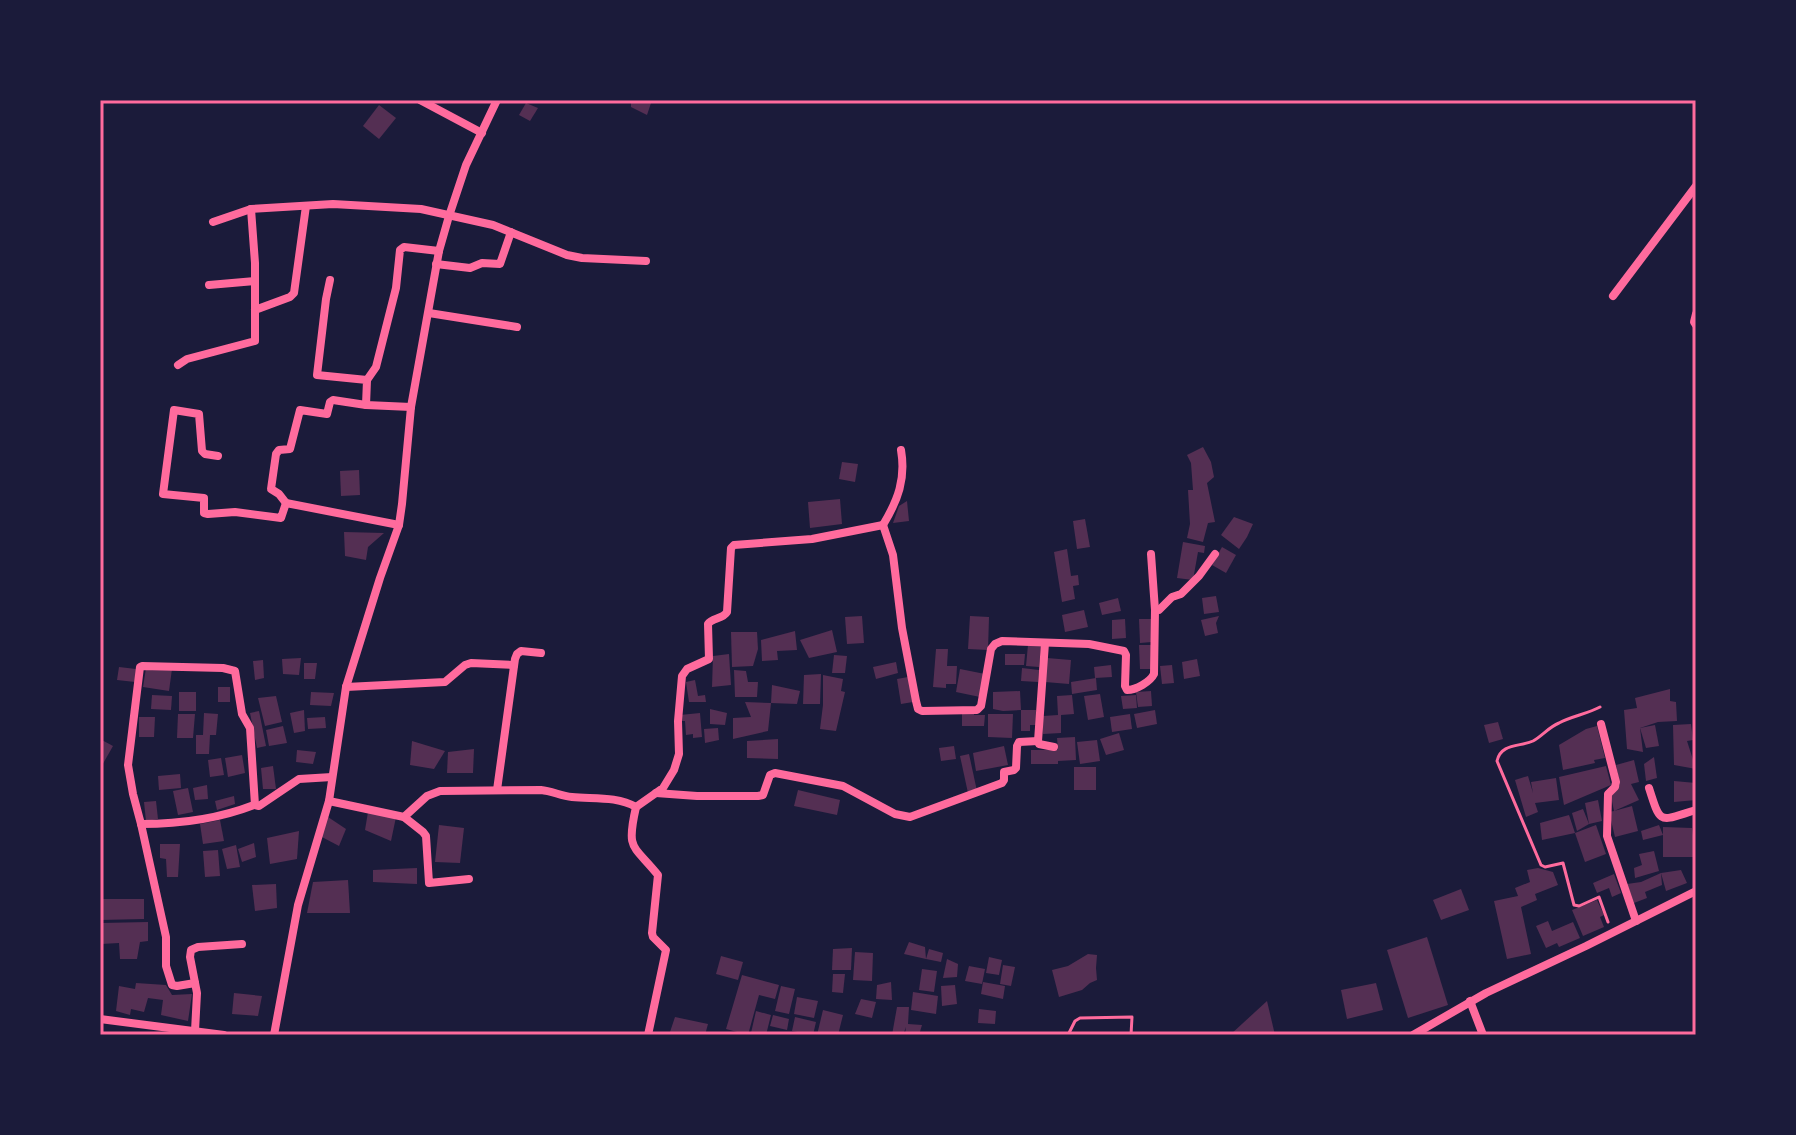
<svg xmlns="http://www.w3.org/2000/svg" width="1796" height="1135" font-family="Arial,sans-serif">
	<rect width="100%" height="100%" fill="#1b1b3a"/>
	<g fill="#542f53">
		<polygon points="631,100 652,100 647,115 631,107"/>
		<polygon points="526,103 538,108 530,121 519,115"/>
		<polygon points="379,105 396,118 379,139 363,126"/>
		<polygon points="1203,447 1211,462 1214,477 1207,483 1215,522 1208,523 1203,542 1187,538 1190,524 1188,490 1193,490 1191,463 1187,455"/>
		<polygon points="842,462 858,464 855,482 839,479"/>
		<polygon points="359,470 360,495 341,496 340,471"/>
		<polygon points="840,499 842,524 810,528 808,502"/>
		<polygon points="907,501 909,521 893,523 899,506"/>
		<polygon points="1234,517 1253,524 1247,537 1239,549 1221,535"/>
		<polygon points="1085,519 1090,547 1077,549 1073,521"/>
		<polygon points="344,532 384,533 368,547 366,560 345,556"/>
		<polygon points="1183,542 1205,546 1204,553 1198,552 1193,580 1177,578"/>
		<polygon points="1222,547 1236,555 1226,573 1212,565"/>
		<polygon points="1067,549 1071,576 1078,575 1079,585 1073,586 1075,599 1062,602 1054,552"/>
		<polygon points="1216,596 1219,612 1204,614 1202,598"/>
		<polygon points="1118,598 1121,611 1102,615 1099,603"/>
		<polygon points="1084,610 1088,627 1065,632 1062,615"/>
		<polygon points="862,616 864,643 847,644 845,617"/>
		<polygon points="970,616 989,617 988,650 968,649"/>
		<polygon points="1219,616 1216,623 1218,633 1205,636 1201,620"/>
		<polygon points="1125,619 1126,638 1112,639 1112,620"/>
		<polygon points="1139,619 1152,619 1152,642 1140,643"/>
		<polygon points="832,630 837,652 809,658 800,640"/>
		<polygon points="795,631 797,650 777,651 778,660 762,661 761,640"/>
		<polygon points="731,632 757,632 758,649 753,666 732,667"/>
		<polygon points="1028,645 1041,646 1039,667 1026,666"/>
		<polygon points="1139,645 1153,645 1153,669 1140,669"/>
		<polygon points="936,649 948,649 947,666 957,666 956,684 946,684 946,688 933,687"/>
		<polygon points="729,654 731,685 712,687 713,656"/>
		<polygon points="1005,654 1025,654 1024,665 1005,665"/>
		<polygon points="834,655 847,656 845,673 832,673"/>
		<polygon points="301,658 299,675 283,674 282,659"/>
		<polygon points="1047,658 1071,660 1069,684 1045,682"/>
		<polygon points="1197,659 1200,676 1184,679 1182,662"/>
		<polygon points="263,660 264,678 255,680 253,661"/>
		<polygon points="896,662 898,673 876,679 873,667"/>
		<polygon points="304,663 317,663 315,679 304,679"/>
		<polygon points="1111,665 1112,677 1095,678 1094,667"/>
		<polygon points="1172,665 1174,683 1162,684 1160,666"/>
		<polygon points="119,667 136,669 135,682 117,680"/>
		<polygon points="146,668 172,669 169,691 143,687"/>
		<polygon points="1022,668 1039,670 1038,682 1021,681"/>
		<polygon points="960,669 985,674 980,697 956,692"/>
		<polygon points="734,670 746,671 748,682 758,682 757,697 735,697"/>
		<polygon points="821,674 820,704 803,704 804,675"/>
		<polygon points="823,675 843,679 841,691 845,692 836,731 820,729 823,705"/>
		<polygon points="908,677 913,702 901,704 897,679"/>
		<polygon points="1096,678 1097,690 1072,694 1071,682"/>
		<polygon points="695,680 698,696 705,695 706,702 689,702 686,682"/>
		<polygon points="772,685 800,691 797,704 771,703 768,731 733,739 733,718 751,717 745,702 771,703"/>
		<rect x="218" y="687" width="12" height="15"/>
		<polygon points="1670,689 1670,701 1676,702 1677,721 1658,722 1640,728 1643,752 1627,749 1624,710 1637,708 1635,698"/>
		<polygon points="1020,691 1021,710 1003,711 993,709 993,692"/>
		<polygon points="1151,691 1152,706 1138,707 1136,692"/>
		<rect x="179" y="692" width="17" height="19"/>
		<polygon points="311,692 334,693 331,706 310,705"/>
		<polygon points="1100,694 1104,717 1088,720 1084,696"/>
		<polygon points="152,695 172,696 171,710 151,709"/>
		<polygon points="1072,695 1074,714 1061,715 1061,733 1043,734 1043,716 1058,715 1057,696"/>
		<polygon points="1136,695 1137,708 1123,709 1121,696"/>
		<polygon points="276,696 282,722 265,726 258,698"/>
		<polygon points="710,709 727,713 725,725 710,724"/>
		<polygon points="304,710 305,731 294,733 290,713"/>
		<polygon points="1021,710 1036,710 1037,725 1030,725 1030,731 1021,731"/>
		<polygon points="1155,710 1157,724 1137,728 1134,714"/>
		<polygon points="259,711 266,746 257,748 250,713"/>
		<polygon points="974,712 974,715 985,715 984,726 962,726 962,713"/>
		<polygon points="204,713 218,714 216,735 210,735 209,754 196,754 196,735 203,735"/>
		<polygon points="700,713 702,737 693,738 693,734 686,735 685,721 681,721 680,715"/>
		<polygon points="178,714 195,714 193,738 177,738"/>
		<polygon points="988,714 1013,714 1012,738 988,737"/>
		<polygon points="1130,714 1132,729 1112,732 1110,717"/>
		<polygon points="139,717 155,717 154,737 139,737"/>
		<polygon points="325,717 326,728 308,729 307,718"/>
		<polygon points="1498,722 1503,739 1489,743 1484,725"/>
		<polygon points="1691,724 1693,740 1687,741 1696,769 1674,765 1673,725"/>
		<polygon points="1655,725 1659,746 1646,748 1640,728"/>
		<polygon points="283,726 287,743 269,746 266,730"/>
		<polygon points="1597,726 1605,758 1594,760 1595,763 1563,770 1559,745 1586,729"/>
		<polygon points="718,728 719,740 705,743 704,729"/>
		<polygon points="1119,733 1124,750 1106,755 1100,739"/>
		<polygon points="1075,737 1076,760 1058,761 1058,764 1031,764 1031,750 1058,750 1057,738"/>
		<polygon points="100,739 113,746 100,769"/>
		<polygon points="778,739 778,759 747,758 747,741"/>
		<polygon points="1097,740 1100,761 1080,764 1077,742"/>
		<polygon points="412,741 445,751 434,769 410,765"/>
		<polygon points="954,746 956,759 941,761 939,748"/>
		<polygon points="1004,746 1008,765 976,771 973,753"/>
		<polygon points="474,749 473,773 447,773 448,752"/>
		<polygon points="297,750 316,752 313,764 296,762"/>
		<polygon points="969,754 977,791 968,793 960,756"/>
		<polygon points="242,755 245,773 228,777 225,758"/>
		<polygon points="1654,757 1657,778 1646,781 1644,764"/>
		<polygon points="221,758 224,775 210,777 208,760"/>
		<polygon points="1634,760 1639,782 1631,784 1639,800 1614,811 1632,806 1638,831 1615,837 1609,812 1614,811 1611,796 1620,785 1616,765"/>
		<polygon points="273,766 276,789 263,789 261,768"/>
		<polygon points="1606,766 1611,785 1564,805 1559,777"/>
		<rect x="1074" y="767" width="22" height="23"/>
		<polygon points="180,774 181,788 159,790 158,776"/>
		<polygon points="1528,776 1533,793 1531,782 1556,778 1559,800 1535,803 1538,812 1526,817 1515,780"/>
		<polygon points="1674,781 1696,783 1696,800 1674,802"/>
		<polygon points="207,785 208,799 195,800 193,788"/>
		<polygon points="188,788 193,812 178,815 173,791"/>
		<polygon points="798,790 840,800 837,815 794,806"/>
		<polygon points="234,796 235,804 217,810 215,801"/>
		<polygon points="1598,800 1602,821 1589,824 1585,803"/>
		<polygon points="156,801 158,819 146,821 144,802"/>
		<polygon points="1583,809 1589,824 1577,831 1572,813"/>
		<polygon points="368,812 396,817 391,841 365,830"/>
		<polygon points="1569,815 1575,833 1542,840 1540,823"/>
		<polygon points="328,817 346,829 339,846 320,836"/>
		<polygon points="220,820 224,841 203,844 200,824"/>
		<polygon points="439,825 464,828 460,863 435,862"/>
		<polygon points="1596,825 1606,854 1585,862 1575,833"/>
		<polygon points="1659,825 1663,835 1643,840 1641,831"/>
		<polygon points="1663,827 1692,828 1696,857 1663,857"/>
		<polygon points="299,831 297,859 270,864 267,838"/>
		<polygon points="254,843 256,857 242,862 238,849"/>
		<polygon points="160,844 180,844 178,877 167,877 166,859 160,858"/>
		<polygon points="236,845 240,867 227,869 222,849"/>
		<polygon points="218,850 220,876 205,877 203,851"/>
		<polygon points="1654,851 1659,871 1635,878 1634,868 1642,865 1639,854"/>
		<polygon points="417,868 417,884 373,882 373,870"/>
		<polygon points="1538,868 1553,872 1558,885 1535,894 1537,900 1521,907 1531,954 1507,959 1494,901 1518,896 1515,888 1530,882 1527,870"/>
		<polygon points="1681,870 1687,883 1666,891 1661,873 1662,885 1645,892 1647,898 1634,903 1627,884 1641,882 1661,873"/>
		<polygon points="1614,874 1621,893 1612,897 1609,888 1597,893 1593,883"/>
		<polygon points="348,880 350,913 307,913 313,882"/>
		<polygon points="276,884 277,908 255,911 252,885"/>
		<polygon points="1461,889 1469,910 1441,920 1433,900"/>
		<polygon points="100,899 144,899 144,919 100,920"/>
		<polygon points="1597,900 1604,915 1600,917 1604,927 1583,936 1572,910"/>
		<polygon points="1548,921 1552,931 1573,922 1580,938 1559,947 1557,943 1546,948 1536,926"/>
		<polygon points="148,922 148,941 140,942 137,959 120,959 119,943 101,944 101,923"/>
		<polygon points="1427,937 1448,1005 1408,1018 1387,950"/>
		<polygon points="909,942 925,947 926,959 929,949 943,953 941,962 926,959 904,954"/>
		<polygon points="852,948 851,970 832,970 833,949"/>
		<polygon points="855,952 873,953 872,981 853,980"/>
		<polygon points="1088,954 1097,955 1096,968 1097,980 1090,983 1082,990 1059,997 1052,970 1068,966"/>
		<polygon points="721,956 743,962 738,980 716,974"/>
		<polygon points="989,957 1002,960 999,975 986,973"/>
		<polygon points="947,959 958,964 957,977 943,978"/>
		<polygon points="1003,965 1015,967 1011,986 1000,984"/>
		<polygon points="969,966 985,969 982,984 965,981"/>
		<polygon points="922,969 937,971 934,992 919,990"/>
		<polygon points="833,974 845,974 843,993 832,992"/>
		<polygon points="742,975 779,985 775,999 759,995 748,1035 726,1029"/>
		<polygon points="891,982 892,1000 876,999 877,985"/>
		<polygon points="983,982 1005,986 1003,999 981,994"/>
		<polygon points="136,983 166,985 172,995 192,994 188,1021 161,1015 163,1000 148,998 144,1012 131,1009 130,1015 116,1011 119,986 135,989"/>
		<polygon points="1376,983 1383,1010 1347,1019 1341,990"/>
		<polygon points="955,985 957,1004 942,1006 941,986"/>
		<polygon points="781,986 795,989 789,1014 775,1011"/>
		<polygon points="913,992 938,996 936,1014 911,1010"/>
		<polygon points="234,993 262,996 258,1016 232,1014"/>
		<polygon points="797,997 818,1001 814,1018 794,1014"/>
		<polygon points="861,999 876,1002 872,1018 855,1014"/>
		<polygon points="1267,1001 1275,1035 1230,1035"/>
		<polygon points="897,1007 909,1007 908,1024 922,1025 919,1035 905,1035 906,1027 903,1035 892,1035"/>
		<polygon points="979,1009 996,1011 995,1024 978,1023"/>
		<polygon points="823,1010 843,1015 838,1035 817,1035"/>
		<polygon points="756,1011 771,1015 766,1035 751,1033"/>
		<polygon points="773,1015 789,1019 787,1030 770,1026"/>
		<polygon points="675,1017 708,1024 705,1035 669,1035"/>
		<polygon points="795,1017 816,1022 813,1035 792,1031"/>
	</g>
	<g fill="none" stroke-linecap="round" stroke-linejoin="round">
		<g stroke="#ff6b9d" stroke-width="3">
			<path d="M 1600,707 C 1587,714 1572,716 1559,723 C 1549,727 1542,736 1533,741 C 1520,747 1501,743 1497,761 L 1541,865 L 1545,867 L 1563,863 L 1574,905 L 1579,906 L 1599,897 L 1608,922"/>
			<polyline points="1068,1035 1075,1021 1080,1018 1132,1017 1131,1035"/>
		</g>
		<g stroke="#ff6b9d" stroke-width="8">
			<polyline points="420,100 482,133"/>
			<polyline points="213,222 251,209 333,204 421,209 493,225 567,255 582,258 646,261"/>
			<polyline points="436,264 470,268 482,263 500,264 511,232"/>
			<polyline points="330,280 326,299 317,375 367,380 366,405"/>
			<polyline points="209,285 255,281"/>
			<polyline points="1613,296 1696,186"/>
			<polyline points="255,310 290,297 294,293 306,206"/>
			<polyline points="429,313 517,327"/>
			<polyline points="1696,314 1694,322 1696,325"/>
			<polyline points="178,365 187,359 255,341 255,263 251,209"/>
			<polyline points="367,380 376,367 396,288 400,250 404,247 439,251"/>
			<polyline points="218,456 205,454 202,451 199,414 174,410 163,494 204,498 204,513 208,514 235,512 281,518 286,503 399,525"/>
			<polyline points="286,503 279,494 271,489 276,454 279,450 290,449 300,410 327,414 330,402 333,400 366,405 411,407"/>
			<path d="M 883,525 C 898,500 906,479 901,450"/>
			<polyline points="1151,554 1155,610"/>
			<polyline points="1045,643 1038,741 1039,744 1054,747"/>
			<polyline points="346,687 445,682 465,665 471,663 514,665"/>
			<polyline points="1601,724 1616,782 1615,787 1608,794 1607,836 1636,921"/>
			<path d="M 1649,788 C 1661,826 1659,821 1696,810"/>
			<polyline points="497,790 515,659 517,654 521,651 541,653"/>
			<polyline points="656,793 697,796 758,796 763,795 770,775 775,773 843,786 895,814 910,817 1002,783 1004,780 1004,772 1014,770 1016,768 1017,746 1019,742 1038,741"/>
			<path d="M 329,801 L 404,817 L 427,796 L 440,791 L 541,790 C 552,791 561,796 572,797 C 594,799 617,796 636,807 C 626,851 633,844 658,875 L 652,933 L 653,937 L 666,950 L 648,1035"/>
			<path d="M 636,807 L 663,788 L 674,770 L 679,754 L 678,721 L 682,676 L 687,669 L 709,659 L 708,624 C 712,618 723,619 727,612 L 731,548 L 734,545 L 812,539 L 883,525 L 893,555 L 902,628 L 916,701 L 918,709 L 922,711 L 977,710 L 981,706 L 991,649 L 995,644 L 1002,641 L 1089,644 L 1124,651 L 1126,655 L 1125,686 L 1127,690 C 1136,690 1150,682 1154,674 L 1155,610 L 1159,610 L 1172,597 L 1181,594 L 1199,576 L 1215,554"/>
			<polyline points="404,817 423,832 426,836 429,883 469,879"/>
			<path d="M 141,824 C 180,824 218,819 254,805"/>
			<polyline points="195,983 177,986 172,985 166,966 166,937 141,824 133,794 128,765 140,667 142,666 223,668 235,671 242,714 250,728 255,805 259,806 299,779 332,777"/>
			<polyline points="1470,1001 1483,1035"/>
			<polyline points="100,1019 224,1035"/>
			<polyline points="195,1031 197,993 190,957 191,950 198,947 242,944"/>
			<polyline points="274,1035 298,905 329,801 346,687 380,578 399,525 402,504 411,407 439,251 449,216 466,165 497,100"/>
			<polyline points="1413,1035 1486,993 1586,946 1696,891"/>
		</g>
	</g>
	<rect width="1796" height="1135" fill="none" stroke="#1b1b3a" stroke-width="204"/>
	<rect x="102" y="102" width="1592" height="931" fill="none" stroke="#ff6b9d" stroke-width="3"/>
</svg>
